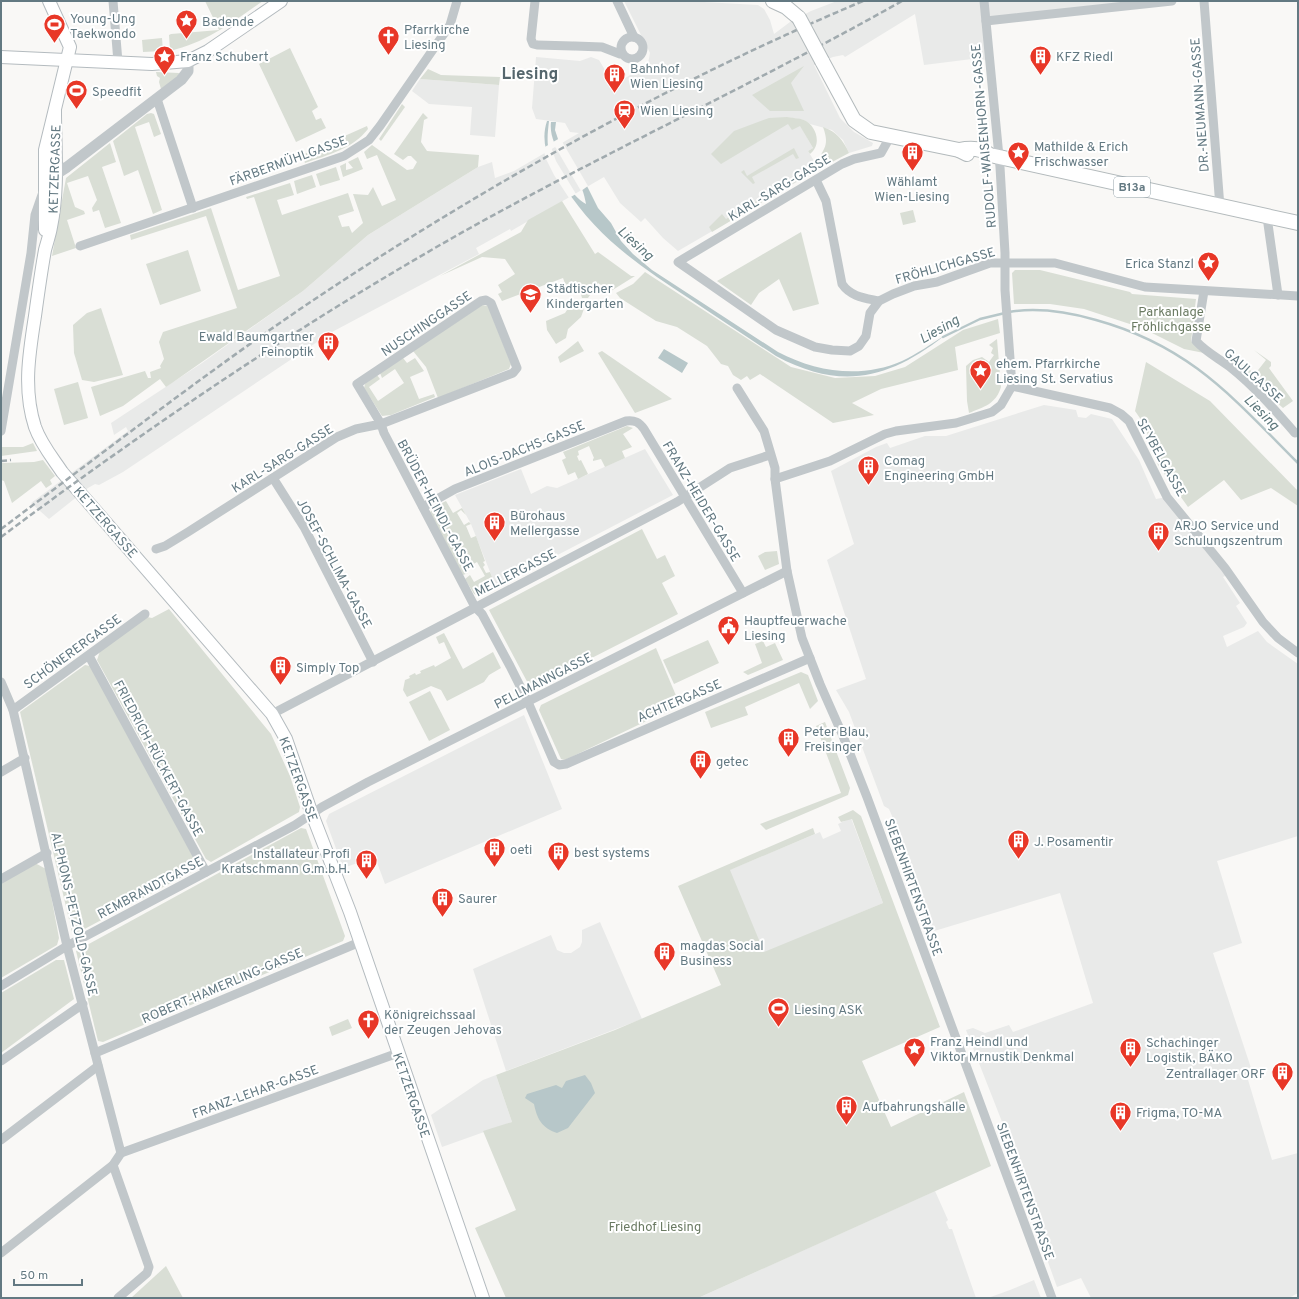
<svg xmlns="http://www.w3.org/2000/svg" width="1299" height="1299" font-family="Overpass,sans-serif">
	<rect width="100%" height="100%" fill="#f9f8f6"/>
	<g fill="#e9eae9">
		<polygon points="624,1 686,1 758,5 764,9 770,20 774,34 790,22 811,11 837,1 1164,1 986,21 989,62 980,58 924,65 915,14 845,57 843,55 833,57 814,65 840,118 854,132 873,143 872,146 849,153 843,140 832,130 810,124 804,120 787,117 788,124 800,125 813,148 808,151 819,169 678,251 663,238 645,218 641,222 620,203 604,177 511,231 510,229 476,248 479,254 332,332 123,472 99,485 95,484 88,488 49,519 31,503 128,431 126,427 114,435 111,423 202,363 303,291 368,235 478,167 492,162 495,178 514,171 579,133 570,132 565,123 536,119 532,108 536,57 580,61 591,57 599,60 614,85 648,64 650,53"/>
		<polygon points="420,79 499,85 495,137 470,135 472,107 429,104 412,91"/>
		<polygon points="1044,405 1076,410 1078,417 1086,418 1091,414 1112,419 1139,460 1156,499 1167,497 1229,574 1223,577 1240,603 1236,606 1247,623 1244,627 1223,636 1227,647 1258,631 1267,642 1298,664 1298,836 1217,861 1242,943 1213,953 1252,1071 1246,1073 1272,1160 1298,1153 1298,1293 1289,1298 1091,1298 1081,1278 1057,1287 1034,1223 1040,1221 1037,1211 966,1030 973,1028 985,1033 1009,1025 1013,1032 1093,1003 1060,893 931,932 891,824 895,823 889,809 884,806 849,712 836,690 866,679 827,560 854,544 831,471 876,447 887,443 890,448 925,436 946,436"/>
		<polygon points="645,449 673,495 496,587 471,524 455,495 521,469 531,494 547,486 557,488"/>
		<polygon points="524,715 562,809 385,884 375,857 343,868 326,821 329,814"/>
		<polygon points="851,818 883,903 764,953 729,870 820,832 823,839 841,831 838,824"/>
		<polygon points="600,922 642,1019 506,1071 473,969 551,935 557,950 564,953 571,953 580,947 582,942 582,930"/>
		<polygon points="496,1075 512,1122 442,1147 431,1115 483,1080"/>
		<polygon points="935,1191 948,1220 946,1222 949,1229 952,1229 976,1298 698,1298"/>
		<polygon points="1034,1280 1041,1298 988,1298 1010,1290"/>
	</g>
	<g fill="#d9ded5">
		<path d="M 205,1 L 263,1 C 234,21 206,43 170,51 L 169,35 L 171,34 L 219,30 Z"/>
		<polygon points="162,38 163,51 143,52 142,40"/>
		<polygon points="290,48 318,107 312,111 316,120 321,118 326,128 296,142 259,64"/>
		<polygon points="804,66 791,83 804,111 770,111 752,95"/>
		<polygon points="428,69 441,75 500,77 499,85 420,79"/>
		<polygon points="156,72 179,73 178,77 161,89 159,82 160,78 157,76"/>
		<polygon points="402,104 405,107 381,141 379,139"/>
		<polygon points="151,113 154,114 161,134 154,137 149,122 135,127 162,210 153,214 138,170 124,176 113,141 147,114"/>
		<polygon points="423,113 428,118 424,120 421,142 427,151 479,155 478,167 368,235 303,291 172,383 166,387 160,379 123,406 100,416 91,387 145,371 148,378 151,378 150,372 161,368 160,366 164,359 159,342 163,332 237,308 206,216 131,240 130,235 211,208 238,290 280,276 254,197 247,199 246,197 290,183 294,195 277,200 282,215 348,193 354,211 338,216 342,227 349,226 352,233 363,223 353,194 368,195 373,187 382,206 396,200 377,155 367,159 364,152 372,145 407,170 413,169 417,162 411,156 408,156 403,160 394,154"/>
		<path d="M 787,117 C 792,118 799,118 804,120 C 817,126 822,145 810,154 L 808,151 L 813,148 L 800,126 L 792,130 L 788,124 L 721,164 L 711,154 L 734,131 L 769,118 Z"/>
		<path d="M 367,126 L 368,129 C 352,149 328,155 305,163 L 302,155 Z"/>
		<path d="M 823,127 C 837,132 843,140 849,153 L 819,169 L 817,166 C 821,148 831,149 823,127 Z"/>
		<polygon points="110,143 116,162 102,167 121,223 105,228 99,210 93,212 92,208 97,200 88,176 67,183 75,207 84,211 85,214 67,220 76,248 52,256 66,178"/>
		<polygon points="794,148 799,158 796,159 793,154 752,177 755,183 753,184 741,172 744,170 747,176"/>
		<polygon points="358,157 363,169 343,177 340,166 346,163 346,170 353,168 348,162"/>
		<polygon points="336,167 340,180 320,186 316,174"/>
		<polygon points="808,171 809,174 712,232 709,227 722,214 726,219"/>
		<polygon points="312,175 316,187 297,194 294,181"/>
		<polygon points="562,201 595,254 598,252 631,276 635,276 611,291 598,283 588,298 582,298 580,291 573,286 567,289 563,278 502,301 498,294 502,292 498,285 515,274 505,259 482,257 440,276 521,232 528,220"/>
		<polygon points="913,210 916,222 903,225 900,213"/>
		<polygon points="801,232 819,304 793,311 779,279 759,293 751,305 717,281"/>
		<polygon points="188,250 201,291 160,305 146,264"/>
		<polygon points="1015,270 1040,270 1130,292 1132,294 1196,299 1191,341 1204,353 1184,349 1142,328 1084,309 1050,304 1014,304 1012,273"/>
		<polygon points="645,272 791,367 835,378 875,376 905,367 963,330 998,319 1000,333 955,347 958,370 881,389 852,403 874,415 833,423 760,374 750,380 747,376 741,380 733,375 728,366 721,364 707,346 677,327 656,321 620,298 616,293 633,284"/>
		<polygon points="482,305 488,306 511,364 509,369 438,398 426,367 413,351"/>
		<polygon points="582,305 585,306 581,317 568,329 566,338 556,344 547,330 546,321 565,313 567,310"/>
		<polygon points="101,308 123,375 94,382 82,380 74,353 73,325 87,313"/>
		<path d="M 997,339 L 1001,387 C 996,404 984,407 969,413 L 967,401 L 966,366 L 973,360 L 982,357 L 989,362 L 994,355 L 991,353 L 993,348 L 989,345 Z"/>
		<polygon points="578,341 584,351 560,363 558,357"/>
		<polygon points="1254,350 1271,362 1271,366 1269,368 1293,401 1283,408 1231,362 1233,359 1239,365 1241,363 1255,374 1266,360"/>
		<polygon points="602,351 672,399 635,413 598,353"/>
		<polygon points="403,358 407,363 415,358 424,371 410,377 419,399 434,394 435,397 391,415 382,416 364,388 365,384 377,375 380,379 369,387 378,401 404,383 395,369 382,378 380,373"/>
		<polygon points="1146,362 1210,401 1298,491 1298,506 1271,488 1241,500 1224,480 1188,507 1158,465 1144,424 1135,411"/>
		<polygon points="78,382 88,418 64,425 54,389"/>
		<polygon points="627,426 633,428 623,434 632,447 622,451 625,458 605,467 601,459 593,461 593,459 594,458 589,446 578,451 579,455 577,456 579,461 581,460 588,474 578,479 575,472 568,475 562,460 566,458 563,452"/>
		<polygon points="33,443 37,451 1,456 1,447 23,447"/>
		<polygon points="43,460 55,476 50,480 52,484 46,488 41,481 12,503 4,481 1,480 1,463 34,462"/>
		<polygon points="446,501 453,513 462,508 466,515 461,510 457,513 464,525 469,522 471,524 466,526 471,538 476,536 485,561 483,562 485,565 483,567 486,573 490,572 496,587 479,596 474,594 465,579 470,575 474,582 485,576 477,562 466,568 468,573 463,575 430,513 432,508"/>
		<polygon points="642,529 657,559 665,555 675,576 662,583 678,614 531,689 489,610"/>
		<polygon points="777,551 779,564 765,570 758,556 765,552"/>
		<polygon points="169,609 271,734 290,776 300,807 299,812 211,862 206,859 97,660 100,651 147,617 152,618"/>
		<polygon points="444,633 463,669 493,652 501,668 489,675 484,682 447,701 441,690 431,686 407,697 403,690 405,680 410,678 409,676 415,673 416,675 421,673 420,671 434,665 435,667 451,658 444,642 439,644 436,637"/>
		<polygon points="708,640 719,663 674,684 663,660"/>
		<polygon points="763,641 766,647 775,643 783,660 748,675 743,672 762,663 755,644"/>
		<polygon points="656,648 680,705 565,760 561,759 539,710 541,705"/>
		<polygon points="85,665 90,666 196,862 197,869 77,933 72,932 20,712"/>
		<polygon points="801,672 808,675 818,701 810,709 799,683 745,707 748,715 711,728 705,712"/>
		<polygon points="430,691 450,730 429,741 409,702"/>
		<polygon points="825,722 850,788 848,795 766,830 760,824 841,793 816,726"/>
		<polygon points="853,810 861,816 940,1027 862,1061 891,1127 964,1092 991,1166 698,1298 506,1298 475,1228 516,1210 483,1131 512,1122 496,1075 615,1030 721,985 678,886 813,828 815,834 730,870 764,952 883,903 852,819 841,822 838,817"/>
		<polygon points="301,828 306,829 345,936 343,941 103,1042 98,1041 76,951"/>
		<polygon points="35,863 46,869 59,938 57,945 1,978 1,883"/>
		<polygon points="56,960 64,960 74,999 1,1053 1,993"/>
		<polygon points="348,1019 352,1028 332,1036 329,1027"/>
		<polygon points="166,1266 183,1298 131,1298"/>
	</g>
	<g fill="#b7c7c9">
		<path d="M 547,121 L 549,121 C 548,130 547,138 548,146 C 551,163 571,196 586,204 C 585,199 584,194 582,189 C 572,169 548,146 551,122 L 556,122 L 555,130 L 558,139 L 588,188 L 598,208 L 611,223 L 621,241 L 633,254 L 652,270 L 778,352 C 816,372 861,379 902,361 C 917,354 931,344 944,336 C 889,379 841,391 776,356 C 747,337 718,318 690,299 C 639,266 597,237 564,186 C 551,167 539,145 547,121 Z"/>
		<polygon points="664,349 688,363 682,373 658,358"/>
		<path d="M 585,1075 L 591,1083 L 595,1093 L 568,1128 L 557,1133 C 542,1128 537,1119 534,1104 L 525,1098 L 527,1094 L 556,1085 L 562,1088 L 566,1081 Z"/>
	</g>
	<g fill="#f9f8f6">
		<polygon points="560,138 588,186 581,191 554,145 553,142"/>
		<polygon points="550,144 556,161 576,194 569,198 554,175 546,159 543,148"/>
	</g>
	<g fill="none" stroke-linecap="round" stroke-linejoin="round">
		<g stroke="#b7c7c9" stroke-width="2.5">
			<path d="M 1009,312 C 1039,307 1068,312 1096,320 C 1190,346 1232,397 1298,463"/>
			<polyline points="943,337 980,319 1005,313"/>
		</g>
		<defs>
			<g id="secondary">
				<polyline points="1,57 152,64 188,61 208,51 281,1"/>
				<path d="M 55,111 C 55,149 59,189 51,227 C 50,234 47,242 45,250 C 41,272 38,294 35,316 C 29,354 23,390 35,427 C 41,444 52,457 62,472 L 272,714 L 286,739 L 312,814 L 350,912 L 483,1298"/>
				<polyline points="45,230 45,150 70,47 49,1"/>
			</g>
			<g id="primary">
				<polyline points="773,1 786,7 799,18"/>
				<polyline points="822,61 854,120 871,132 959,150 967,154"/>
				<path d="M 959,150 C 969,148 982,148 990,155 L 1298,223"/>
			</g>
		</defs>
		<use href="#secondary" stroke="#b4bbbf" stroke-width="14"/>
		<use href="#primary" stroke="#b3babc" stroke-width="16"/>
		<g stroke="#c1c7ca" stroke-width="9">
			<polyline points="113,1 118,62"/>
			<polyline points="535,1 531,39 533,44 537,45 573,46"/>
			<polyline points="617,1 634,37"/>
			<polyline points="984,1 1000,167 1005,253 1005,290 1012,386"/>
			<polyline points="1204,1 1220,207"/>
			<polyline points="986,21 1172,1"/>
			<circle cx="632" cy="48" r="11"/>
			<polyline points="575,46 602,47 620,54"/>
			<polyline points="157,99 193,208"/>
			<polyline points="890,137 881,153 854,159 842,164 678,262 776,330 815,347 832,350 850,351 859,346 866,336 870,313 879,301 893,294 914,286 937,282 990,263 1055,263 1145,287 1298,296"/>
			<path d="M 816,180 L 826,201 L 842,284 C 851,297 865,298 879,301"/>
			<polyline points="1267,217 1278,295"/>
			<polyline points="80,246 344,156 369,140 380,126 450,25 457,1"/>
			<path d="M 1204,291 L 1196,341 C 1206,352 1218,358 1230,367 C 1254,386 1275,410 1295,433"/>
			<polyline points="1012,386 1110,408 1121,414 1129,421 1167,497 1225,568 1263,622 1278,638 1298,653"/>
			<polyline points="737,388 764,431 775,468 775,479 787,571 802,638 820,684 843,736 867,797 1052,1298"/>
			<polyline points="1,431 31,253 35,215 43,192"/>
			<polyline points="273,478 304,527 373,662"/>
			<polyline points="775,479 830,461 885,434 896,431 956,423 992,412 1001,405 1012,386"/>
			<path d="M 423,507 L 455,489 L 626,421 C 635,420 639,422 644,429 L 743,593"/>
			<polyline points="156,549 165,546 188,532 337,437 356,429 381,424 513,373 517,368 491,303 486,300 481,301 357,384 381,424 384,433 475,607 482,614 510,666 528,702 554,762 559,765 566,764 810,658"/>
			<polyline points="89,656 206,872"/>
			<polyline points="1,682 13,710 67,946 121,1153"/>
			<polyline points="13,710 145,614"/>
			<polyline points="272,714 677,502 730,468 770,455"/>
			<polyline points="1,772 25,758"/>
			<polyline points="1,879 47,853"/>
			<polyline points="1,986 67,946 295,825 322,807 368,782 787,571"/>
			<polyline points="95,1053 360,942"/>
			<polyline points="1,1061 83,1004"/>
			<polyline points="1,1140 98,1066"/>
			<polyline points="121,1153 398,1053"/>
			<polyline points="113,1165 149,1267 147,1273 118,1298"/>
			<polyline points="1,1253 113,1165 121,1153"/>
		</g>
		<polyline stroke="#c1c7ca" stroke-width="11" points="49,175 56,174 67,167 181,80 188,71 188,61"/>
		<use href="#secondary" stroke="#fff" stroke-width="12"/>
		<use href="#primary" stroke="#fff" stroke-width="14"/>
		<g stroke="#a0aaae" stroke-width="2.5" stroke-dasharray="6 3" stroke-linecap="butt">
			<polyline points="1,461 11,460"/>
			<path d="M 1,529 C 103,453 204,374 309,303 C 484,186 669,83 863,1"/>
			<path d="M 1,537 C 146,429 296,327 454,237 C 601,154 755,84 902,1"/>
		</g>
		<defs>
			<polyline id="primary-bridge" points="799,18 822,61"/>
		</defs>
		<use href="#primary-bridge" stroke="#b3babc" stroke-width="16" stroke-linecap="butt"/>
		<use href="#primary-bridge" stroke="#fff" stroke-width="14"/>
	</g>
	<defs>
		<symbol id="sight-pin" viewBox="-11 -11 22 30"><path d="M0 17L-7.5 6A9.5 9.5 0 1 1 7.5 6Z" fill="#e83727" stroke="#fff"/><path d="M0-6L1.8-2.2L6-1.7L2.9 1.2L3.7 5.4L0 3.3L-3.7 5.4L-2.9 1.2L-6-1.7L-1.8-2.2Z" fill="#fff"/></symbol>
		<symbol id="stadium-pin" viewBox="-11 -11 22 30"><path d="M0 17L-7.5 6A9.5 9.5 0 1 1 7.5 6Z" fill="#e83727" stroke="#fff"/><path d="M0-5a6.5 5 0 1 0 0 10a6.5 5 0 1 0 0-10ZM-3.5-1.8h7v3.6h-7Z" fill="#fff"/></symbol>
		<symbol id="church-pin" viewBox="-11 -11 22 30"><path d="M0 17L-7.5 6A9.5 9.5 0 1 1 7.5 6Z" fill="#e83727" stroke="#fff"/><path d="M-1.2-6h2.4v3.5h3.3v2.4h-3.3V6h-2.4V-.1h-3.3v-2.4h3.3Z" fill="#fff"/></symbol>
		<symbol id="building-pin" viewBox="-11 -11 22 30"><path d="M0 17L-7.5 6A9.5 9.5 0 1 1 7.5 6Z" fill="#e83727" stroke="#fff"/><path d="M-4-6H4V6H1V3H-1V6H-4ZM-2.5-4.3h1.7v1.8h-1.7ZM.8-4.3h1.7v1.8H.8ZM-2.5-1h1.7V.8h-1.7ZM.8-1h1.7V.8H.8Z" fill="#fff"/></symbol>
		<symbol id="station-pin" viewBox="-11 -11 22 30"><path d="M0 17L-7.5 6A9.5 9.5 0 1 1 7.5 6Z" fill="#e83727" stroke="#fff"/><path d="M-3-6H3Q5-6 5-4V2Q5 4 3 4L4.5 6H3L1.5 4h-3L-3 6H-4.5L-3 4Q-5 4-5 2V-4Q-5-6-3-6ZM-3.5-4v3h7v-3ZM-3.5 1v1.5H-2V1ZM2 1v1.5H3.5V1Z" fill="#fff"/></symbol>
		<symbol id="school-pin" viewBox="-11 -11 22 30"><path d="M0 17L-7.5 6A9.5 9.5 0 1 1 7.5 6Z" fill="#e83727" stroke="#fff"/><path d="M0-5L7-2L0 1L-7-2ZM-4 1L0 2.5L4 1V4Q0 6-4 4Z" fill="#fff"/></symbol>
		<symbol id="civic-pin" viewBox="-11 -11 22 30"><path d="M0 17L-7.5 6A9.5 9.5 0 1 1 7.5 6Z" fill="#e83727" stroke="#fff"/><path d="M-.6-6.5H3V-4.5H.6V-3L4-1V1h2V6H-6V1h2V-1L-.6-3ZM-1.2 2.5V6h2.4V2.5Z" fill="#fff"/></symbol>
	</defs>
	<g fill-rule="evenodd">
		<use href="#sight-pin" x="174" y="8" width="25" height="34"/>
		<use href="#stadium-pin" x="42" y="12" width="25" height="34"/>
		<use href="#church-pin" x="376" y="24" width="25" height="34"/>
		<use href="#sight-pin" x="152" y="44" width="25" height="34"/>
		<use href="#building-pin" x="1028" y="44" width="25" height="34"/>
		<use href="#building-pin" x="602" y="62" width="25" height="34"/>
		<use href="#stadium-pin" x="64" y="78" width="25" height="34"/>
		<use href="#station-pin" x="612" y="98" width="25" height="34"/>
		<use href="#building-pin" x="900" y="140" width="25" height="34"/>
		<use href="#sight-pin" x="1006" y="140" width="25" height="34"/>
		<use href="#sight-pin" x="1196" y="250" width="25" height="34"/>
		<use href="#school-pin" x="518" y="282" width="25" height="34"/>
		<use href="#building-pin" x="316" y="330" width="25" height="34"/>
		<use href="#sight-pin" x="968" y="358" width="25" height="34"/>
		<use href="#building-pin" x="856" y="454" width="25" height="34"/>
		<use href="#building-pin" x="482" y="510" width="25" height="34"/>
		<use href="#building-pin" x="1146" y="520" width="25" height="34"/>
		<use href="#civic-pin" x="716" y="614" width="25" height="34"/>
		<use href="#building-pin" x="268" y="654" width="25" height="34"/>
		<use href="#building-pin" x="776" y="726" width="25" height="34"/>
		<use href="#building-pin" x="688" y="748" width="25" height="34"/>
		<use href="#building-pin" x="1006" y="828" width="25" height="34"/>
		<use href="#building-pin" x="482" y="836" width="25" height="34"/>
		<use href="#building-pin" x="546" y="840" width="25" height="34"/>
		<use href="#building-pin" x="354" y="848" width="25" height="34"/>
		<use href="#building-pin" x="430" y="886" width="25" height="34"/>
		<use href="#building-pin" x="652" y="940" width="25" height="34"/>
		<use href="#stadium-pin" x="766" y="996" width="25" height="34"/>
		<use href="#church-pin" x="356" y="1008" width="25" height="34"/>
		<use href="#sight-pin" x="902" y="1036" width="25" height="34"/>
		<use href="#building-pin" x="1118" y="1036" width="25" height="34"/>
		<use href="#building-pin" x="1270" y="1060" width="25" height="34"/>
		<use href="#building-pin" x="834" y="1094" width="25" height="34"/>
		<use href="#building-pin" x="1108" y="1100" width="25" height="34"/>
	</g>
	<g text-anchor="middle" stroke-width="4" stroke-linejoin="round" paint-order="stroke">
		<rect fill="#fff" stroke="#92a1a8" stroke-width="1" x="1114" y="177" width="36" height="20" rx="3"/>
		<g font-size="12" font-weight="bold" fill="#637982">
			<text x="1132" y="191">B13a</text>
		</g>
		<g font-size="13" fill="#637982" stroke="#fff" text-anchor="start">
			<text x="70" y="23">Young-Ung<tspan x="70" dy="15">Taekwondo</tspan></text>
			<text x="202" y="26">Badende</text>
			<text x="404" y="34">Pfarrkirche<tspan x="404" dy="15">Liesing</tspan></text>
			<text x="180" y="61">Franz Schubert</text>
			<text x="1056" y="61">KFZ Riedl</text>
			<text x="630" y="73">Bahnhof<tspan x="630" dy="15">Wien Liesing</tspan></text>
			<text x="92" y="96">Speedfit</text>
			<text x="640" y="115">Wien Liesing</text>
			<text x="1034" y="151">Mathilde &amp; Erich<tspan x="1034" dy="15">Frischwasser</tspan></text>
			<text x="912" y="186" text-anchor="middle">Wählamt<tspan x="912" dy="15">Wien-Liesing</tspan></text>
			<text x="1194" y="268" text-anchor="end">Erica Stanzl</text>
			<text x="546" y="293">Städtischer<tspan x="546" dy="15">Kindergarten</tspan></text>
			<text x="314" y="341" text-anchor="end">Ewald Baumgartner<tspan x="314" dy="15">Feinoptik</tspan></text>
			<text x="996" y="368">ehem. Pfarrkirche<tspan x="996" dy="15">Liesing St. Servatius</tspan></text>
			<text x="884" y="465">Comag<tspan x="884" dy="15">Engineering GmbH</tspan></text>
			<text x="510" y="520">Bürohaus<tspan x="510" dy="15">Mellergasse</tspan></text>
			<text x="1174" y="530">ARJO Service und<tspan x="1174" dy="15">Schulungszentrum</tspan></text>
			<text x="744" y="625">Hauptfeuerwache<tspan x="744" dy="15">Liesing</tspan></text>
			<text x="296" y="672">Simply Top</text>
			<text x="804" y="736">Peter Blau,<tspan x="804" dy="15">Freisinger</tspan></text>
			<text x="716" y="766">getec</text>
			<text x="1034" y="846">J. Posamentir</text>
			<text x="510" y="854">oeti</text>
			<text x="574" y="857">best systems</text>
			<text x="350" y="858" text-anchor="end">Installateur Profi<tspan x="350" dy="15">Kratschmann G.m.b.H.</tspan></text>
			<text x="458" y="903">Saurer</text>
			<text x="680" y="950">magdas Social<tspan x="680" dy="15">Business</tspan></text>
			<text x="794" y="1014">Liesing ASK</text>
			<text x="384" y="1019">Königreichssaal<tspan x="384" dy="15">der Zeugen Jehovas</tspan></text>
			<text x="930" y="1046">Franz Heindl und<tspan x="930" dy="15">Viktor Mrnustik Denkmal</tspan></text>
			<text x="1146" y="1047">Schachinger<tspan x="1146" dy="15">Logistik, BÄKO</tspan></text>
			<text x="1266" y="1078" text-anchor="end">Zentrallager ORF</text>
			<text x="862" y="1111">Aufbahrungshalle</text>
			<text x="1136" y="1117">Frigma, TO-MA</text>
		</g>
		<g font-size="13" fill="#637982" stroke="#fff">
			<text transform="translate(1199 105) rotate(-94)" y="5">DR.-NEUMANN-GASSE</text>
			<text transform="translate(983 136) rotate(-95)" y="5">RUDOLF-WAISENHORN-GASSE</text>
			<text transform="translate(288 160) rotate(-20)" y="5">FÄRBERMÜHLGASSE</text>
			<text transform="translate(54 169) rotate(-88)" y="5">KETZERGASSE</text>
			<text transform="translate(779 187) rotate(-31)" y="5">KARL-SARG-GASSE</text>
			<text transform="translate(945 265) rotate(-16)" y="5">FRÖHLICHGASSE</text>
			<text transform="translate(426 323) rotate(-34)" y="5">NUSCHINGGASSE</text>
			<text transform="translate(1254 375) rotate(42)" y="5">GAULGASSE</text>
			<text transform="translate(524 448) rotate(-22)" y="5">ALOIS-DACHS-GASSE</text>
			<text transform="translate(1162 457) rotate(61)" y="5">SEYBELGASSE</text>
			<text transform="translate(282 458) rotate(-32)" y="5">KARL-SARG-GASSE</text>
			<text transform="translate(702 501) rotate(59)" y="5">FRANZ-HEIDER-GASSE</text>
			<text transform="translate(436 505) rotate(62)" y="5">BRÜDER-HEINDL-GASSE</text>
			<text transform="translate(106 522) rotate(49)" y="5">KETZERGASSE</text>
			<text transform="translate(335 563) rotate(62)" y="5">JOSEF-SCHLIMA-GASSE</text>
			<text transform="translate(515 572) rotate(-27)" y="5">MELLERGASSE</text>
			<text transform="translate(72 651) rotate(-36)" y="5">SCHÖNERERGASSE</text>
			<text transform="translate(543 680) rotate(-27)" y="5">PELLMANNGASSE</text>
			<text transform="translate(679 700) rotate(-23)" y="5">ACHTERGASSE</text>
			<text transform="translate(159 758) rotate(62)" y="5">FRIEDRICH-RÜCKERT-GASSE</text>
			<text transform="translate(299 779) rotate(70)" y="5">KETZERGASSE</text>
			<text transform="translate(150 887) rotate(-28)" y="5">REMBRANDTGASSE</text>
			<text transform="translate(914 887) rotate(70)" y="5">SIEBENHIRTENSTRASSE</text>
			<text transform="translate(75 914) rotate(77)" y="5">ALPHONS-PETZOLD-GASSE</text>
			<text transform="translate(222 985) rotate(-23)" y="5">ROBERT-HAMERLING-GASSE</text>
			<text transform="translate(255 1091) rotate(-20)" y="5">FRANZ-LEHAR-GASSE</text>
			<text transform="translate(412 1095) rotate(71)" y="5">KETZERGASSE</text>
			<text transform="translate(1026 1191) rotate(70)" y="5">SIEBENHIRTENSTRASSE</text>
		</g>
		<g font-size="13" fill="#6a7a62" stroke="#fff">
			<text x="1171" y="316">Parkanlage<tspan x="1171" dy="15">Fröhlichgasse</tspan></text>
			<text x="655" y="1231">Friedhof Liesing</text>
		</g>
		<g font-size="14" font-style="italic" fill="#5e787c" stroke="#fff">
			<text transform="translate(636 243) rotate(42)" y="5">Liesing</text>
			<text transform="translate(939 329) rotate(-30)" y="5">Liesing</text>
			<text transform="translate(1262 412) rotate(45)" y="5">Liesing</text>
		</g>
		<g font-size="17" font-weight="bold" fill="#55666d" stroke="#fff">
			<text x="530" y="79">Liesing</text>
		</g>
	</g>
	<rect width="1299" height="1299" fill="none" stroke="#637982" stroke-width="4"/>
	<path d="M14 1279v6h68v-6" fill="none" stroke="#637982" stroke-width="2"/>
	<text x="20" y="1279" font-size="12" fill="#637982" stroke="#ffffff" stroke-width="3" paint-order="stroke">50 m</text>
</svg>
